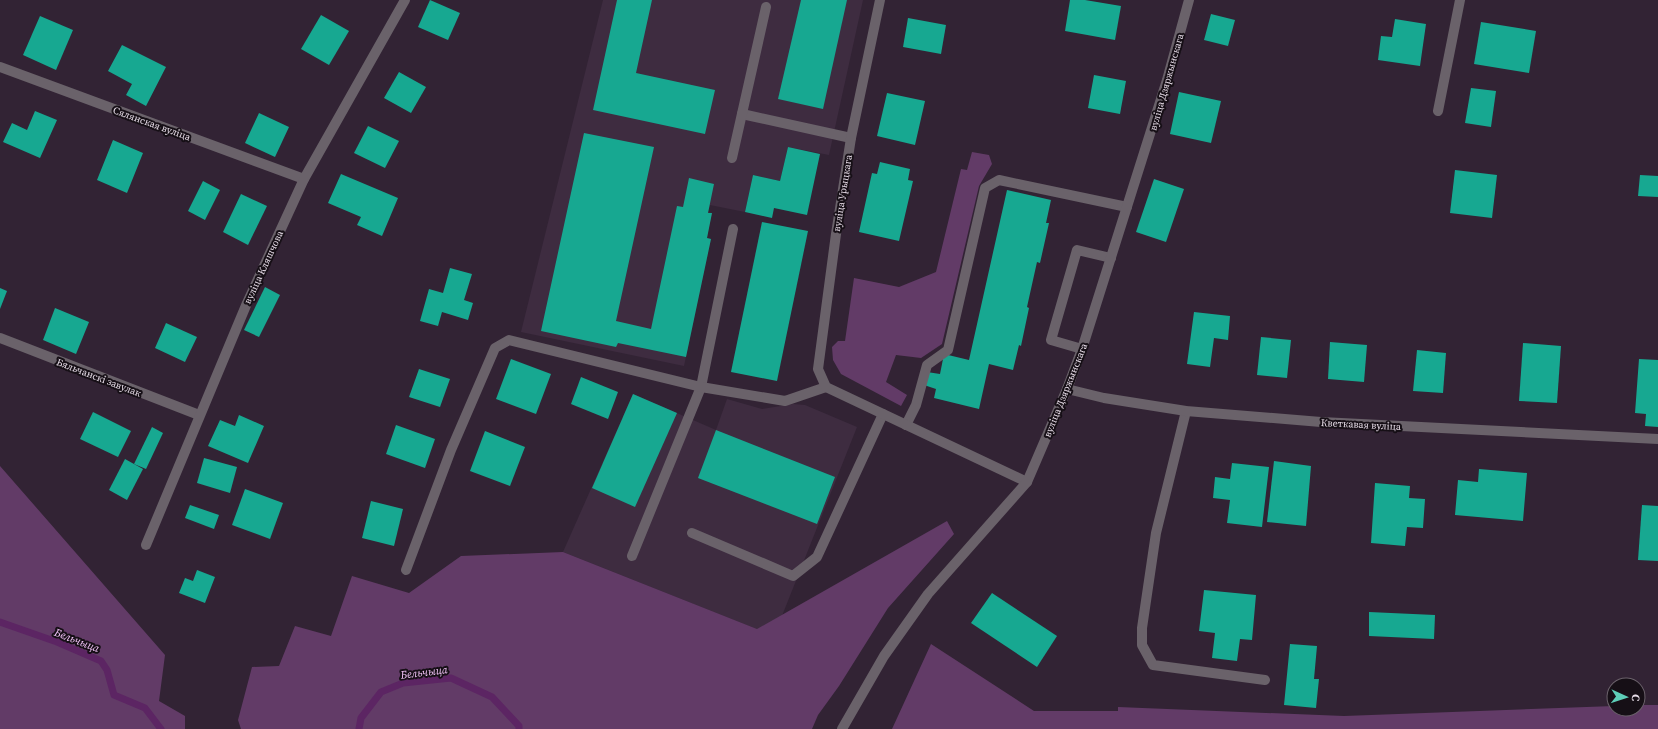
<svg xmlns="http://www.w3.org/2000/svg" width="1658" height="729" font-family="'Source Serif 4',serif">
	<rect width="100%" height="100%" fill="#322334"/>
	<g fill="#3e2c40">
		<polygon points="603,0 863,0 829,155 788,147 780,181 753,175 745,212 710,205 708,212 712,213 707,238 711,239 684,366 521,332"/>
		<polygon points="633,394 716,430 727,399 762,409 793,404 805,405 857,427 774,636 563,552"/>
	</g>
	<g fill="#623b67">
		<polygon points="972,152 989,155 992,164 979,186 942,344 921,358 896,355 886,382 907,395 901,406 841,374 833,360 832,347 838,341 845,341 854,278 899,287 936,272 961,169 967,170"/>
		<polygon points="0,466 165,655 159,701 185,716 185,729 0,729"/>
		<polygon points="947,521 954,534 888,608 839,686 818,715 812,729 241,729 238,720 252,667 279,666 295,626 331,636 352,576 409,593 461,556 563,552 757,629"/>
		<polygon points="931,644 1034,711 1118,711 1118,707 1344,716 1614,706 1614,709 1638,709 1638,705 1658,705 1658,729 892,729"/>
	</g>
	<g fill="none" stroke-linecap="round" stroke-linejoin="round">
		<g stroke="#5c2563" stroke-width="7">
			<polyline points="0,622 57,642 101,661 107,670 114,695 145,708 161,729"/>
			<polyline points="359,729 361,718 381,692 403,683 451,678 492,697 519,726 519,729"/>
		</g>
	</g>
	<g fill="#17a891">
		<polygon points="430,0 460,13 448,40 418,27"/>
		<polygon points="617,0 652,0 636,73 715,90 705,134 593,110"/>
		<polygon points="801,0 847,0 823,109 778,99"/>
		<polygon points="1070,0 1085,0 1121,6 1115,40 1065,31"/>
		<polygon points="1211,14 1235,20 1228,46 1204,40"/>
		<polygon points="321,15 349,31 329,65 301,49"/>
		<polygon points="40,16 73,30 56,70 23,55"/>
		<polygon points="908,18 946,25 941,54 903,47"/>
		<polygon points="1395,19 1426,24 1420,66 1378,60 1381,36 1392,37"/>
		<polygon points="1481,22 1536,31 1529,73 1474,64"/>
		<polygon points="122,45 166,67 146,106 126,95 132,84 108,71"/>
		<polygon points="399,72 426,87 411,113 384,98"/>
		<polygon points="1094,75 1126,81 1120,114 1088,108"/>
		<polygon points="1471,88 1496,91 1491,127 1465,123"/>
		<polygon points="1179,92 1221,101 1211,143 1170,134"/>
		<polygon points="887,93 925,101 915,145 877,136"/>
		<polygon points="35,111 57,120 40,158 3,142 12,123 27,130"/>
		<polygon points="259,113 289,127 275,157 245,143"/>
		<polygon points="368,126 399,141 385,168 354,153"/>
		<polygon points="584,133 654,147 616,321 651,329 677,206 683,207 689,178 714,184 708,213 712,213 707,238 711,239 686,357 618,343 616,347 541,331"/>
		<polygon points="113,140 143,153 127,193 97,180"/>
		<polygon points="788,147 820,154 807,215 774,208 772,218 745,212 753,175 780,181"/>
		<polygon points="880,162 910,169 908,180 913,181 899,241 859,232 872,173 877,174"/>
		<polygon points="1455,170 1497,175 1492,218 1450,213"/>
		<polygon points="341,174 398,198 382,236 357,225 361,217 328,203"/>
		<polygon points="1640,175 1658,176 1658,197 1638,196"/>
		<polygon points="1154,179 1184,189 1166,242 1136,232"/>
		<polygon points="203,181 220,190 205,220 188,211"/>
		<polygon points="1007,190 1051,200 1046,223 1049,223 1040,263 1037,262 1027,307 1029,308 1021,346 1019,345 1013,370 989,364 979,409 934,398 936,389 924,385 927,372 940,374 944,354 969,360"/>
		<polygon points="241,194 267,206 248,245 223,232"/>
		<polygon points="762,222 808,231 777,381 731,372"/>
		<polygon points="450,268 472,274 464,300 473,303 468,320 442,312 438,326 420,321 429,289 443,293"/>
		<polygon points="265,287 280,295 259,337 244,330"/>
		<polygon points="0,288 7,291 0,309"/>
		<polygon points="55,308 89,322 76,354 43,340"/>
		<polygon points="1194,312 1230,316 1228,340 1214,338 1210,367 1187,364"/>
		<polygon points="166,323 197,337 185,362 155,348"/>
		<polygon points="1261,337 1291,340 1287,378 1257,375"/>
		<polygon points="1330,342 1367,345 1364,382 1328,379"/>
		<polygon points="1523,343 1561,346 1557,403 1519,401"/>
		<polygon points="1417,350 1446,353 1443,393 1413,391"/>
		<polygon points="511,359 551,374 536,414 496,399"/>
		<polygon points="1639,359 1658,360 1658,427 1645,426 1646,414 1635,413"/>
		<polygon points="419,369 450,379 440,407 409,397"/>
		<polygon points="581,377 618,392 608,419 571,404"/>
		<polygon points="633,394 677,413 635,507 592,488"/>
		<polygon points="93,412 131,431 118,457 80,439"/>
		<polygon points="239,415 264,426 248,463 208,446 220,420 235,426"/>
		<polygon points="396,425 435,439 425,468 386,454"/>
		<polygon points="152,427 163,433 146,469 134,464"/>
		<polygon points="716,430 835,477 817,524 698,478"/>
		<polygon points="485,431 525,447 510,486 470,471"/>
		<polygon points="204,458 237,467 230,493 197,483"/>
		<polygon points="125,459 143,469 127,500 109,490"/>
		<polygon points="1274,461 1311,466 1306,526 1267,522"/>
		<polygon points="1232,463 1269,467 1262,527 1227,523 1230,500 1213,498 1215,477 1230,479"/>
		<polygon points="1479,469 1527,473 1523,521 1455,515 1458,480 1478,482"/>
		<polygon points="1375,483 1410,486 1409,498 1425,499 1423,528 1407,527 1405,546 1371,543"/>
		<polygon points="245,489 283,503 270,539 232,525"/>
		<polygon points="371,501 403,509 394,546 362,538"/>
		<polygon points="190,505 219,515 214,529 185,518"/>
		<polygon points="1642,505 1658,506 1658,561 1638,560"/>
		<polygon points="197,570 215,577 205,603 179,593 185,578 193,581"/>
		<polygon points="1204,590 1256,595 1252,640 1240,639 1237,661 1212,658 1215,633 1199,631"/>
		<polygon points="992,593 1057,636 1037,667 971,623"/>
		<polygon points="1369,612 1435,615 1434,639 1369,636"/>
		<polygon points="1290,644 1317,646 1314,679 1319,679 1316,708 1284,705"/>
	</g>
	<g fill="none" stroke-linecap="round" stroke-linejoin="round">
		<g stroke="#6a626a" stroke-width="10">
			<polyline points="742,114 851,138"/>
			<polyline points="732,158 766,7"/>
			<polyline points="1082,349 1051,340 1077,250 1111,258"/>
			<polyline points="1186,411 1156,533 1142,628 1142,645 1153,665 1265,680"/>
			<polyline points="906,425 916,405 927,365 948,350 985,188 999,180 1127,207"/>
			<polyline points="692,533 793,576 817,557 883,414"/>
			<polyline points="632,556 701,387 733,229"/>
			<polyline points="406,570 451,450 495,348 509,340 701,387 785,401 826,387"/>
		</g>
		<g stroke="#6a626a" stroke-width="10">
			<polyline points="880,0 851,138 836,234 818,369 826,387 1027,482"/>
			<polyline points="0,67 304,179"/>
			<polyline points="1438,111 1460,0"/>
			<polyline points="0,338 199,415"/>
			<polyline points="1067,389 1104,398 1186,411 1321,422 1658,439"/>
			<polyline points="146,545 247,303 304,179 405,0"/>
		</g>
		<polyline stroke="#6a626a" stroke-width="10" points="842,729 884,656 928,594 1027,482 1067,389 1082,349 1167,80 1189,0"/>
	</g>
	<g text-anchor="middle" stroke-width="4" stroke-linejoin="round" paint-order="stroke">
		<g font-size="10" fill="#e7dde8" stroke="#160f16">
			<text transform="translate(1166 82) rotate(-74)" y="4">вуліца Дзяржынскага</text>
			<text transform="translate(152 123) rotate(20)" y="4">Сялянская вуліца</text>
			<text transform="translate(842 193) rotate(-81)" y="4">вуліца Урыцкага</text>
			<text transform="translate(263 267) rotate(-65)" y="4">вуліца Кляшчова</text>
			<text transform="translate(99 377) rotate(21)" y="4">Бяльчанскі завулак</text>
			<text transform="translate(1065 390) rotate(-68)" y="4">вуліца Дзяржынскага</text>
			<text transform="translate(1361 424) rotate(3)" y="4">Кветкавая вуліца</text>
		</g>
		<g font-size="11" font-style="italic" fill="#f5c6fb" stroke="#160f16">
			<text transform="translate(77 640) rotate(21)" y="4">Бельчыца</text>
			<text transform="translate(424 672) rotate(-7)" y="4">Бельчыца</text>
		</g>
	</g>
	<g transform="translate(1626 697) rotate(93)"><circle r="19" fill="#160f16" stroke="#6a616a"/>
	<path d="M0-3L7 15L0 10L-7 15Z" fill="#5eceb8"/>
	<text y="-6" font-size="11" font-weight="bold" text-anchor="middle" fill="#e7dde8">С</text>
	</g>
</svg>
